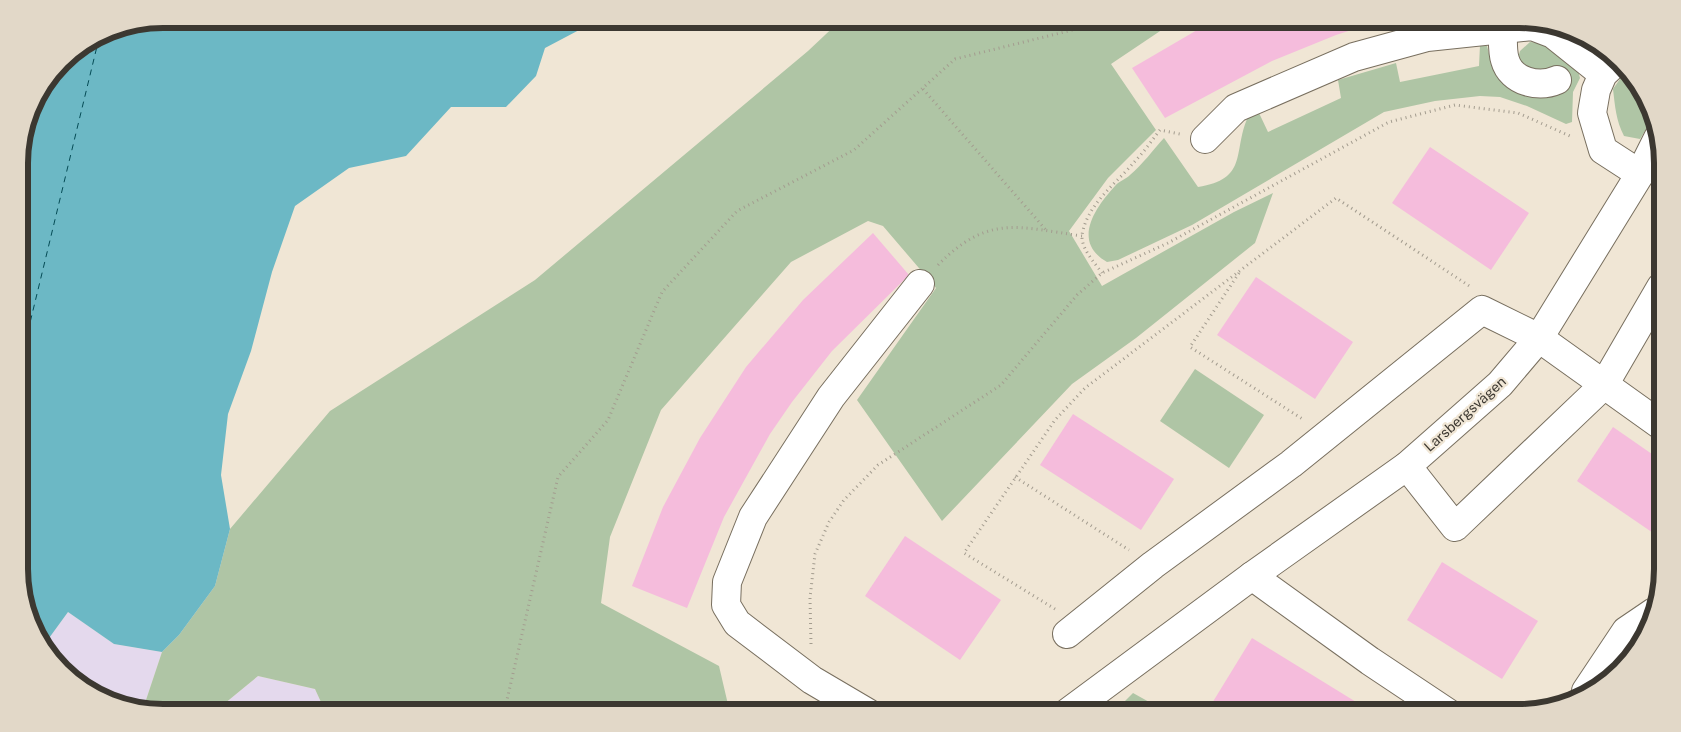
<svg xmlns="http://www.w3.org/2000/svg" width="1681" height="732" font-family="'Public Sans',sans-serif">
	<rect width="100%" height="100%" fill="#f0e6d5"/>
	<g fill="#e4d9ed">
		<polygon points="68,612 114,644 162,652 143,709 108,702 49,657 44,645"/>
		<polygon points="258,676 315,689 326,713 213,713"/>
	</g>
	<g fill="#afc5a5">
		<polygon points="842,19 1178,19 1111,64 1156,130 1108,178 1069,231 1102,286 1234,212 1273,193 1255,243 1136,338 1072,384 942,521 857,400 936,288 883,226 868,221 791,262 661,410 610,537 601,603 719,666 730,713 326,713 315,689 258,676 213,713 163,713 143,709 162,652 179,635 215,586 230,529 330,411 535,280 808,51"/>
		<path d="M 1530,42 L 1540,43 L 1550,48 L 1578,71 L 1580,78 L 1573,92 L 1572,122 L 1566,124 L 1527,106 L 1500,97 L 1480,96 L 1435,101 L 1384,112 L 1192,225 L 1118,260 L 1107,262 C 1072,242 1094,209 1115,186 C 1119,181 1126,179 1130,175 C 1143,164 1153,150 1164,138 L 1198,187 C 1248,179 1233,153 1247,119 L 1259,113 L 1268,132 L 1341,98 L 1338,80 L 1396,63 L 1400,82 L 1479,66 L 1480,45 L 1484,44 L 1487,46 L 1492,65 L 1498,73 L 1543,76 L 1517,61 L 1520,51 Z"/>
		<path d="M 1630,73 L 1651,121 L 1640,139 L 1624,136 C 1616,121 1615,106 1613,89 L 1620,79 Z"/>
		<polygon points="1195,369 1264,415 1229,468 1160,421"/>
		<polygon points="1133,693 1169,713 1113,713"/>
	</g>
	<polygon fill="#6cb8c5" points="163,19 600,19 545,48 536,76 506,107 451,107 406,156 349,168 295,206 272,272 251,351 228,414 221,475 230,529 215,586 179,635 162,652 114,644 68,612 44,645 20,588 19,153 34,99 68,55 108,30"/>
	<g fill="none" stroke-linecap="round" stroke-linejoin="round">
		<polyline stroke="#044b55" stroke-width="1" stroke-dasharray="6 5" stroke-linecap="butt" points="20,364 100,34"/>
	</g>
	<g fill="#f5bcdc">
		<polygon points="1216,19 1386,19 1336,35 1272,61 1165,118 1132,68"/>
		<polygon points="1430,147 1529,213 1491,270 1392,203"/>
		<polygon points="873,233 909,275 832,351 792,402 770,434 724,517 687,608 632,586 663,507 700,438 746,367 803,300"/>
		<polygon points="1256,277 1353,342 1315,399 1217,335"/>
		<polygon points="1073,414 1174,479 1141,530 1040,465"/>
		<polygon points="1613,427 1662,461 1662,539 1577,481"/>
		<polygon points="905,536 1001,600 960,660 865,596"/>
		<polygon points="1442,562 1538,621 1502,679 1407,620"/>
		<polygon points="1252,638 1374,713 1206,713"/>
	</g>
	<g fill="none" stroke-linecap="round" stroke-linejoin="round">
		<defs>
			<g id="minor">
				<path d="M 1503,29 C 1503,38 1502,51 1505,60 C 1511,82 1539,88 1557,80"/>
				<polyline points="1616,62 1603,74 1596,90 1592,113 1603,150 1640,174"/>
				<polyline points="1205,139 1236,108 1354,57 1427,37 1532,26 1553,34 1603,74"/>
				<polyline points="1407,466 1455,527 1604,385 1661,287"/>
				<polyline points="1252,576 1370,661 1448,713"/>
				<polyline points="1067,634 1153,565 1291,464 1482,310 1539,338 1662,426"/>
				<polyline points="1586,691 1626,631 1654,612"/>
				<polyline points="868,713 812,680 737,623 726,605 727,582 753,517 831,397 920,284"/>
				<polyline points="1067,713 1252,576 1407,466 1500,384 1539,338 1640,174 1658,138"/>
			</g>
		</defs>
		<use href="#minor" stroke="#786f5f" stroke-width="30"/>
		<g stroke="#a39c8f" stroke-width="3" stroke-dasharray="1 4" stroke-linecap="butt">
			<polyline points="923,89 1046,230"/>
			<path d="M 938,265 C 988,214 1018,227 1082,236"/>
			<path d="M 1102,273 C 1095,263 1081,249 1082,235 C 1087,204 1117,183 1136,160 C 1145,151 1152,140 1160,130 L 1180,134"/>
			<polyline points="1239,273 1190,347 1304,420"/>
			<polyline points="1015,477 1129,550"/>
			<polyline points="1055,609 964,553 1055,420 1085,388 1336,198 1471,287"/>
			<polyline points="811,644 810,598 815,554 829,522 844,500 878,465 1001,385 1077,295 1102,273 1168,243 1389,122 1455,105 1518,113 1570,136"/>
			<polyline points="504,713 558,477 608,420 662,292 737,211 854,150 955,59 1117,19"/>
		</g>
		<use href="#minor" stroke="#fff" stroke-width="28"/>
	</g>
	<g text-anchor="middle" stroke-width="4.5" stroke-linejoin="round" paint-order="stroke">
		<g font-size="14" fill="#3c3831" stroke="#f0e6d5">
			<text transform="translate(1465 414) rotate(-42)" y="5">Larsbergsvägen</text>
		</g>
	</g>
	<path d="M0 0H1681V732H0ZM163 28H1519A135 135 0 0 1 1654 163V569A135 135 0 0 1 1519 704H163A135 135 0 0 1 28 569V163A135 135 0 0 1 163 28Z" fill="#e2d8c8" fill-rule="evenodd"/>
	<path fill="none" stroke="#3c3831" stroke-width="6" d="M163 28H1519A135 135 0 0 1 1654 163V569A135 135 0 0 1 1519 704H163A135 135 0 0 1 28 569V163A135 135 0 0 1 163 28Z"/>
</svg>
